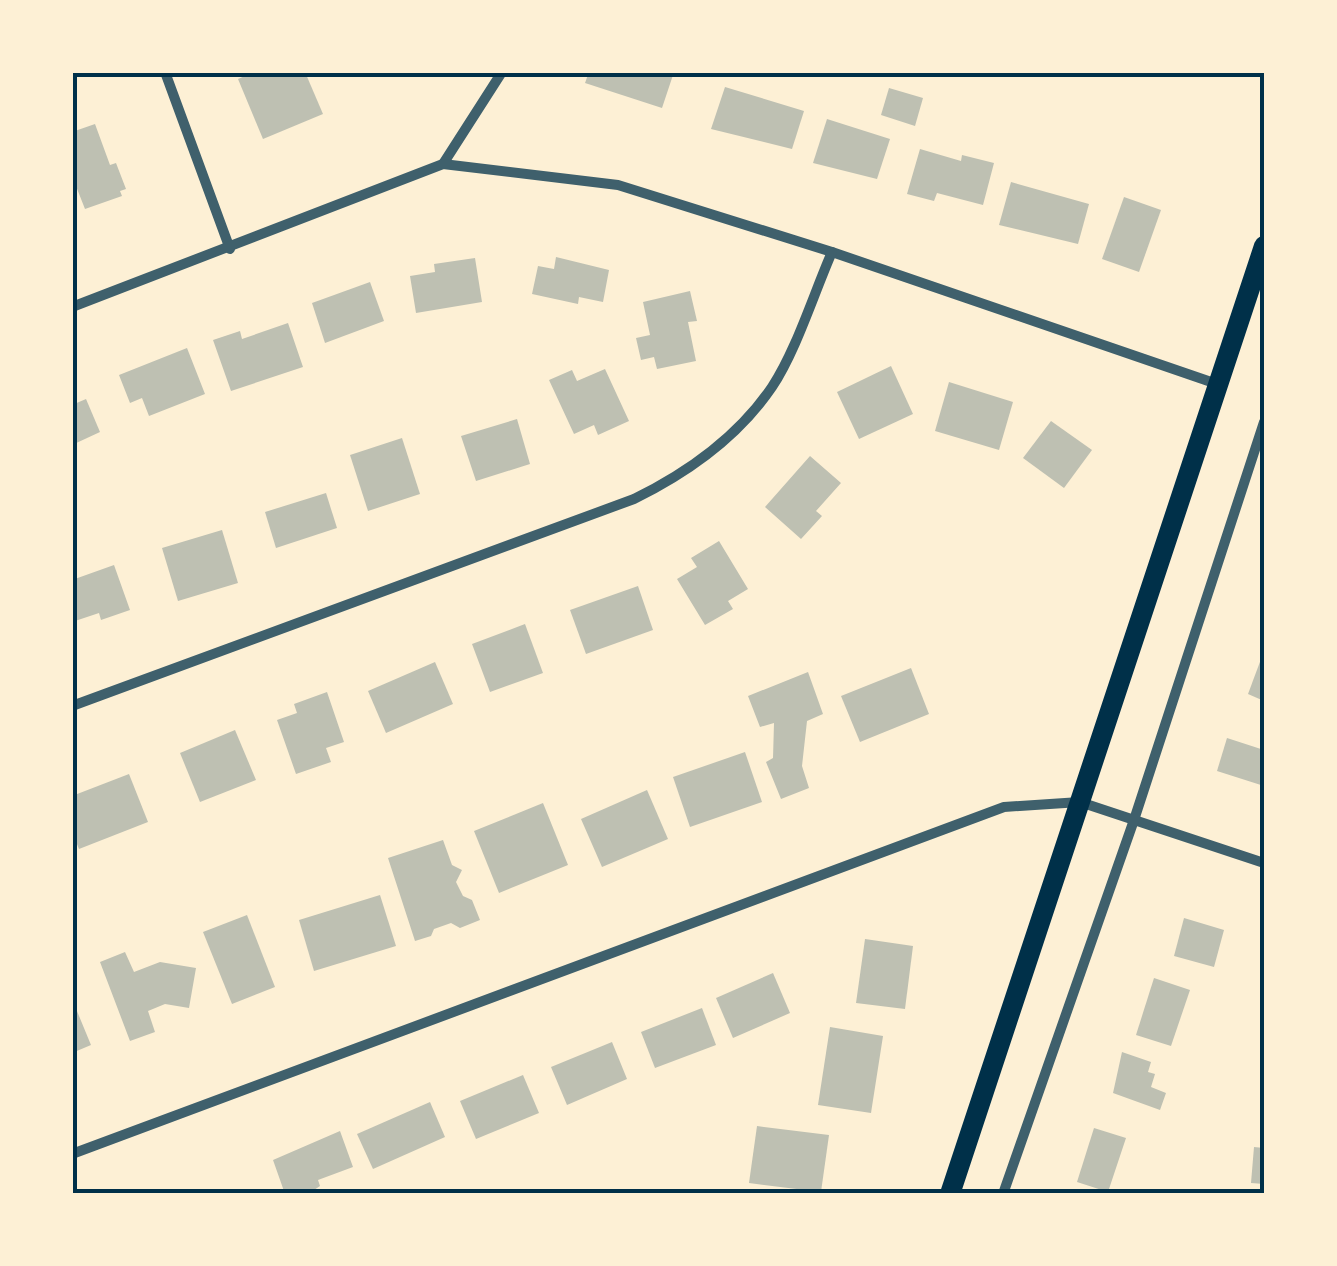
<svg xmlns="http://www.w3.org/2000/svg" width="1337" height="1266" font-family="'Alegreya Sans',sans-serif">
	<rect width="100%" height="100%" fill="#fdf0d5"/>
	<g fill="#bec0b2">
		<polygon points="254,72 305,72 323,114 263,139 238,79"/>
		<polygon points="589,72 674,72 662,108 585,83"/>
		<polygon points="725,87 804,111 792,149 711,129"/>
		<polygon points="889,88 923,98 915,126 881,115"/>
		<polygon points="827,119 890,139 877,179 813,163"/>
		<polygon points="95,124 110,165 116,163 126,189 120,191 122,196 85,209 72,176 72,132"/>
		<polygon points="920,149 961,161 962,155 994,163 983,205 937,193 934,201 907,194"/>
		<polygon points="1011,182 1089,204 1078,244 999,225"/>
		<polygon points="1124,197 1161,210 1139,272 1102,259"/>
		<polygon points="556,257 609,270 603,302 579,297 578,304 532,294 538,266 554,269"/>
		<polygon points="475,258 482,302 416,313 410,276 435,272 434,264"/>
		<polygon points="370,282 384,321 325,343 312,303"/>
		<polygon points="690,291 697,321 688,322 696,361 657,369 654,357 641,360 636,338 650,335 643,302"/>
		<polygon points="288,323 303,367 231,391 213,340 240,331 242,339"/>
		<polygon points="187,348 205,394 149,416 142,398 130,403 119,375"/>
		<polygon points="891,366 913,414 859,439 837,392"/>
		<polygon points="605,369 629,421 598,435 594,425 574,434 549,380 572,370 577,381"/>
		<polygon points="949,382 1013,402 999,450 935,431"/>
		<polygon points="86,399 100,432 72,445 72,405"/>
		<polygon points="517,419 530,464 476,481 461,436"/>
		<polygon points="1051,421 1092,450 1064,488 1023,458"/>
		<polygon points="402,438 420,494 368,511 350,455"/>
		<polygon points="810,456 841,483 816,511 822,516 801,539 765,507"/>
		<polygon points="326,493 337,528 276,548 265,512"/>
		<polygon points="222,530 238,583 178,601 162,548"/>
		<polygon points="719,541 748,589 728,601 733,609 705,625 677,579 697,567 691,558"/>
		<polygon points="114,565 130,610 101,620 99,613 72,622 72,580"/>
		<polygon points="638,586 653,630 586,654 570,610"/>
		<polygon points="525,624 543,673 490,692 472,644"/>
		<polygon points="1264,651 1264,701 1248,694"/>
		<polygon points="435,662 453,704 386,733 368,691"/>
		<polygon points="911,668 929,714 860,742 841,696"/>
		<polygon points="808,672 823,714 807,721 802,766 809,788 781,799 766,762 773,758 774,723 760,727 748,696"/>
		<polygon points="327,692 344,742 326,748 331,762 296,774 277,720 297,713 294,704"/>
		<polygon points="235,730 256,780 200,802 180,753"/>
		<polygon points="1227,738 1264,750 1264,786 1217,771"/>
		<polygon points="745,752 762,802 690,827 673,777"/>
		<polygon points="129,774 148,822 79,849 72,832 72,796"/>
		<polygon points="647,790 668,839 602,867 581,819"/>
		<polygon points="543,803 568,865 499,893 474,831"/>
		<polygon points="443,840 452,865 462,870 456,882 463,896 472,900 480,920 460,928 451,923 434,929 431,936 415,941 388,858"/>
		<polygon points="380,895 396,946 314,971 299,920"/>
		<polygon points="247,915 275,987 232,1004 203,932"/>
		<polygon points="1184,918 1224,930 1214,967 1174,956"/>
		<polygon points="865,939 913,946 905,1009 856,1003"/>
		<polygon points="125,952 134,972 160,962 196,968 189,1008 165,1004 148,1011 155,1032 130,1041 100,962"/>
		<polygon points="773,973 790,1013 733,1038 716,998"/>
		<polygon points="1154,978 1190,990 1171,1046 1136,1035"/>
		<polygon points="72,999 91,1045 72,1053"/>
		<polygon points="702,1008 716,1045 655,1068 641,1032"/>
		<polygon points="830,1027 883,1036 871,1113 818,1105"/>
		<polygon points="612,1042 627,1079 567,1105 551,1067"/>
		<polygon points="1122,1052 1151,1062 1148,1072 1155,1074 1151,1087 1166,1093 1160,1110 1113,1093"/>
		<polygon points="523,1075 539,1113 476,1139 460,1101"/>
		<polygon points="430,1102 445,1137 373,1169 357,1134"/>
		<polygon points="757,1126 829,1135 821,1192 749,1183"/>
		<polygon points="1094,1128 1126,1138 1108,1192 1077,1182"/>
		<polygon points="340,1131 353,1167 318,1180 320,1186 308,1194 285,1194 273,1160"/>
		<polygon points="1254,1147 1264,1148 1264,1184 1251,1183"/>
	</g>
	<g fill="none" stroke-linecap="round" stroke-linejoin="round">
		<g stroke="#3f606c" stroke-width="10">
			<polyline points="165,72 230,249"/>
			<polyline points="443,164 502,72"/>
			<polyline points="72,307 443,164 618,185 832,252 1217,384"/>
			<path d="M 72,706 L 634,499 C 687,473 738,437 772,387 C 796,351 814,293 832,252"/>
			<polyline points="72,1154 1004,807 1080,802 1264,863"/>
			<polyline points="1003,1194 1134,820 1264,422"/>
		</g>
		<polyline stroke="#003049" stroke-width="20" points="950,1194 1264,246"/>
	</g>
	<rect width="1337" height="1266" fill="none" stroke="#fdf0d5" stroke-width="150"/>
	<rect x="75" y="75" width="1187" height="1116" fill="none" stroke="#003049" stroke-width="4"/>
</svg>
